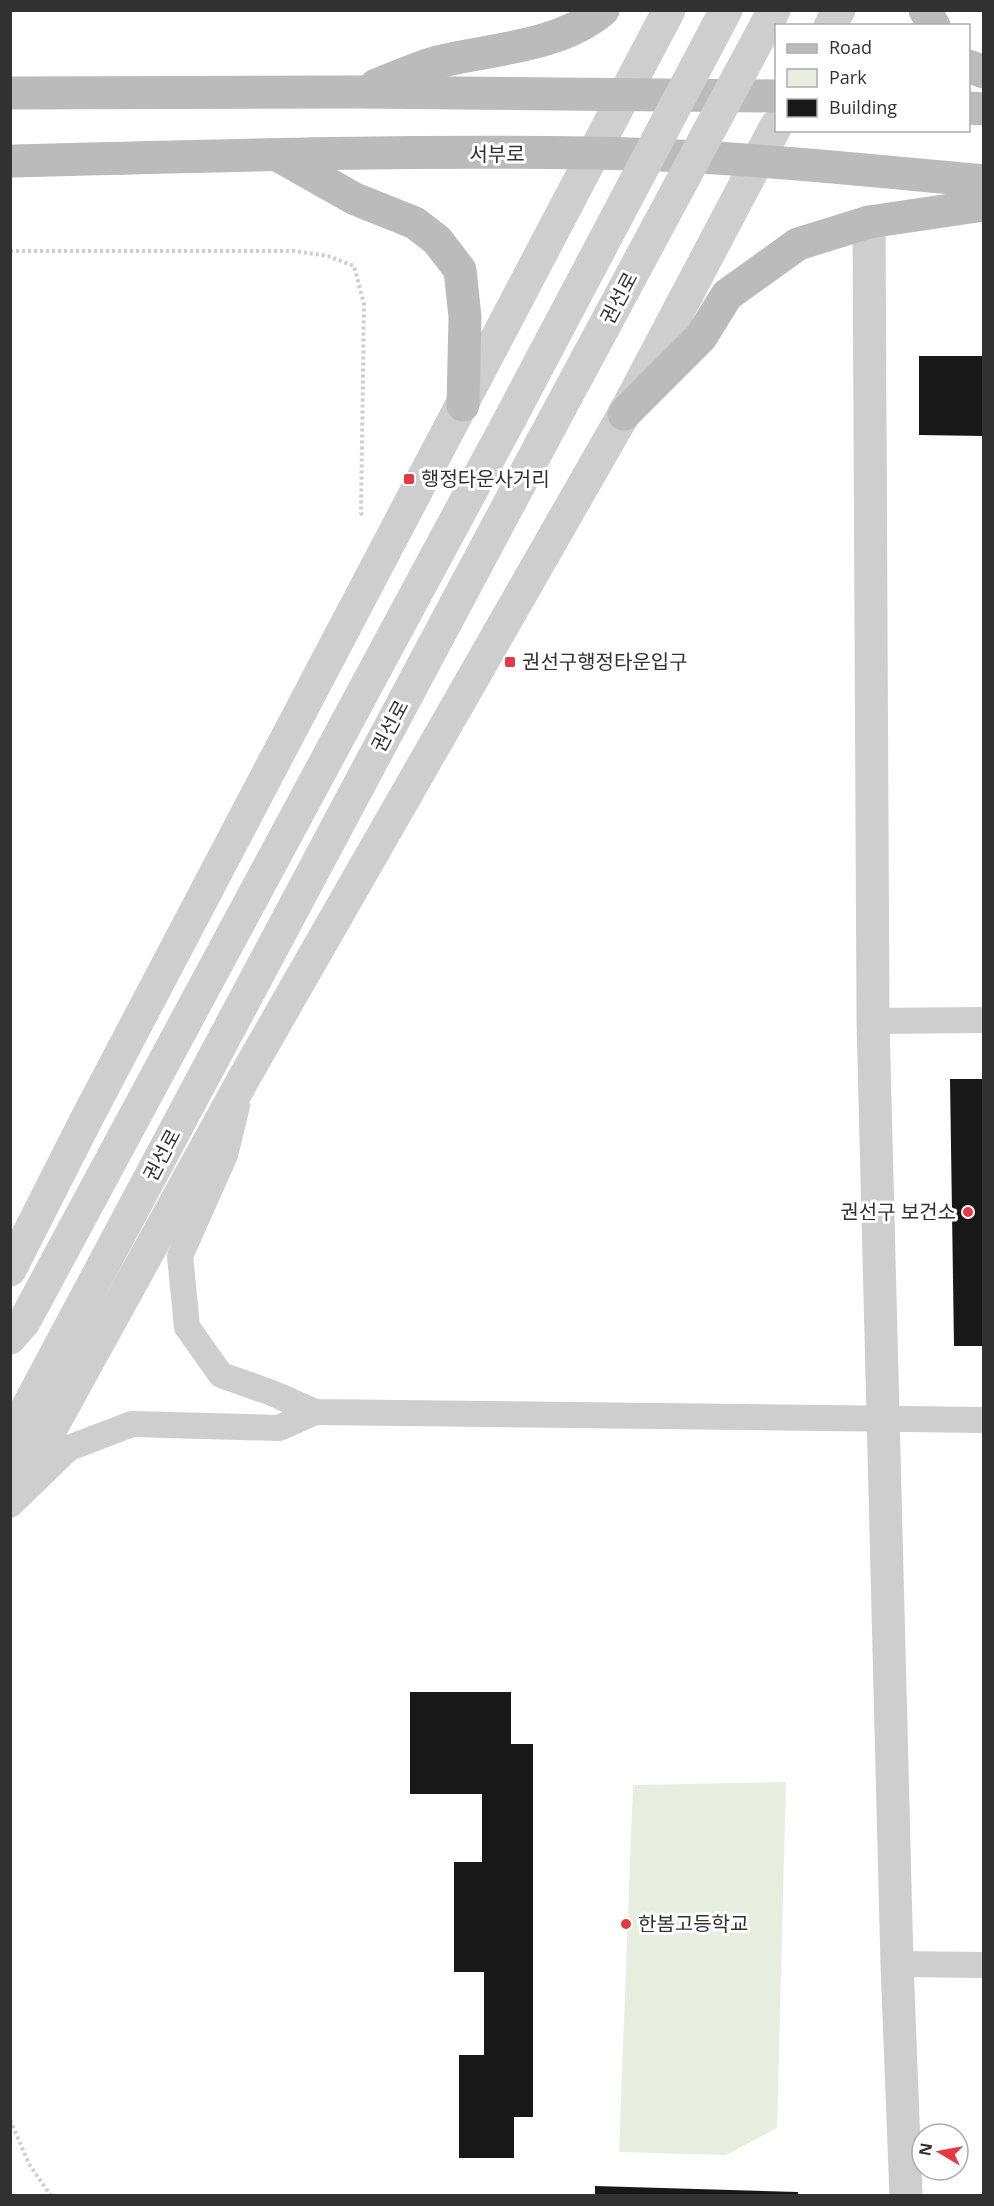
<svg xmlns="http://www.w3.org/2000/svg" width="994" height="2206" font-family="'Open Sans','Noto Sans KR',sans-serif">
	<rect width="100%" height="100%" fill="#fff"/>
	<polygon fill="#e7eee0" points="786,1782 777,2128 726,2155 619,2152 633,1785"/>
	<g fill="#181818">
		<polygon points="919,356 984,356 984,436 919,435"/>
		<polygon points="950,1079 984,1079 984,1346 954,1346"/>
		<polygon points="410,1692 511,1692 511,1744 533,1744 533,2117 514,2117 514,2158 459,2158 459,2055 484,2055 484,1972 454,1972 454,1862 482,1862 482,1794 410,1794"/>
		<polygon points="595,2186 798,2192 798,2196 595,2196"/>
	</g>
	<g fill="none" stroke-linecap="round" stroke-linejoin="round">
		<g stroke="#cecece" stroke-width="4" stroke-dasharray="3 3" stroke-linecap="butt">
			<polyline points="10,251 294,251 328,256 354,266 364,304 361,513 364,517"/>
			<polyline points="10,2120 29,2164 51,2196"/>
		</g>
		<g stroke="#cecece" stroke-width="26">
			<polyline points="873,1021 984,1020"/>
			<polyline points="237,1106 225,1155 180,1256 187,1327 221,1375 272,1393 315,1412 984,1420"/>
			<polyline points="10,1505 69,1448 132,1424 279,1428 315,1412"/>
			<polyline points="897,1964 984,1965"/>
		</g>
		<g stroke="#cecece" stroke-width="33">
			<polyline points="830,26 839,10"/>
			<polyline points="869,222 873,1021 897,1964 906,2196"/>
			<polyline points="10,1270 87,1118 669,10"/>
			<polyline points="10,1338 24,1322 511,417"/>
			<polyline points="10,1444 19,1423 542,442"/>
			<polyline points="10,1488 48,1434 244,1078 624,414 776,126"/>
		</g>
		<g stroke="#bbb" stroke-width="33">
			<polyline points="925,10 934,26"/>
			<polyline points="968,66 984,72"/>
			<path d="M 376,85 C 396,77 417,68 437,62 C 491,49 559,47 603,10"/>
			<polyline points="10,93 357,92 776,96"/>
			<polyline points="968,108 984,109"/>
			<polyline points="277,155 355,199 415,223 437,240 460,270 465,317 463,405"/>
			<path d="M 10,161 C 205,156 399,150 593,153 C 723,155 854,169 984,181"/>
			<polyline points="624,414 701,337 727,295 798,244 869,222 984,205"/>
		</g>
		<g stroke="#cecece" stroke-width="33">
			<polyline points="511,417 726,10"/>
			<polyline points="542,442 774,10"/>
		</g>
	</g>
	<g fill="#e33943" stroke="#fff" stroke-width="2">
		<rect x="403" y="473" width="12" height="12" rx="3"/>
		<rect x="504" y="656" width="12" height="12" rx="3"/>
		<circle cx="968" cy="1212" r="6"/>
		<circle cx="626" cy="1924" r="6"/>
	</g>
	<g text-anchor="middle" stroke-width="6" stroke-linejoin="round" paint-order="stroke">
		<g font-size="20" fill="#313131" stroke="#fff">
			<text x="497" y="161">서부로</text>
			<text transform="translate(619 298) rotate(-62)" y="7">권선로</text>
			<text transform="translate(390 726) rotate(-62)" y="7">권선로</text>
			<text transform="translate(162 1155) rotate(-62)" y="7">권선로</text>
		</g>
		<g font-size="20" fill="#313131" stroke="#fff" text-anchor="start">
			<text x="421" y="486">행정타운사거리</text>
			<text x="522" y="669">권선구행정타운입구</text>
			<text x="956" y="1219" text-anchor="end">권선구 보건소</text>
			<text x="638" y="1931">한봄고등학교</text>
		</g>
	</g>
	<rect width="994" height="2206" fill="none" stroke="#313131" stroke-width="24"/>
	<rect x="775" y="24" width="195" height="108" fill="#ffffff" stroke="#adadad" stroke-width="1.5"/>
	<rect x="787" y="44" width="30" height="9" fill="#bbbbbb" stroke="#adadad" stroke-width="1.5"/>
	<text x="829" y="54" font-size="18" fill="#313131">Road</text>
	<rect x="787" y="69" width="30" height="18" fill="#e7eee0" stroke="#adadad" stroke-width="1.5"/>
	<text x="829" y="84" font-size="18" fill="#313131">Park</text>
	<rect x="787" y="99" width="30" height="18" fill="#181818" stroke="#adadad" stroke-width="1.5"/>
	<text x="829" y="114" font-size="18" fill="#313131">Building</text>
	<g transform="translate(940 2152) rotate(280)"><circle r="28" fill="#ffffff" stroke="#adadad" stroke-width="1.5"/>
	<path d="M0-4.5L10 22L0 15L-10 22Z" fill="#e33943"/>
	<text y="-9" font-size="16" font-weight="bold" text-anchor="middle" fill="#313131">N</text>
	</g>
</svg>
